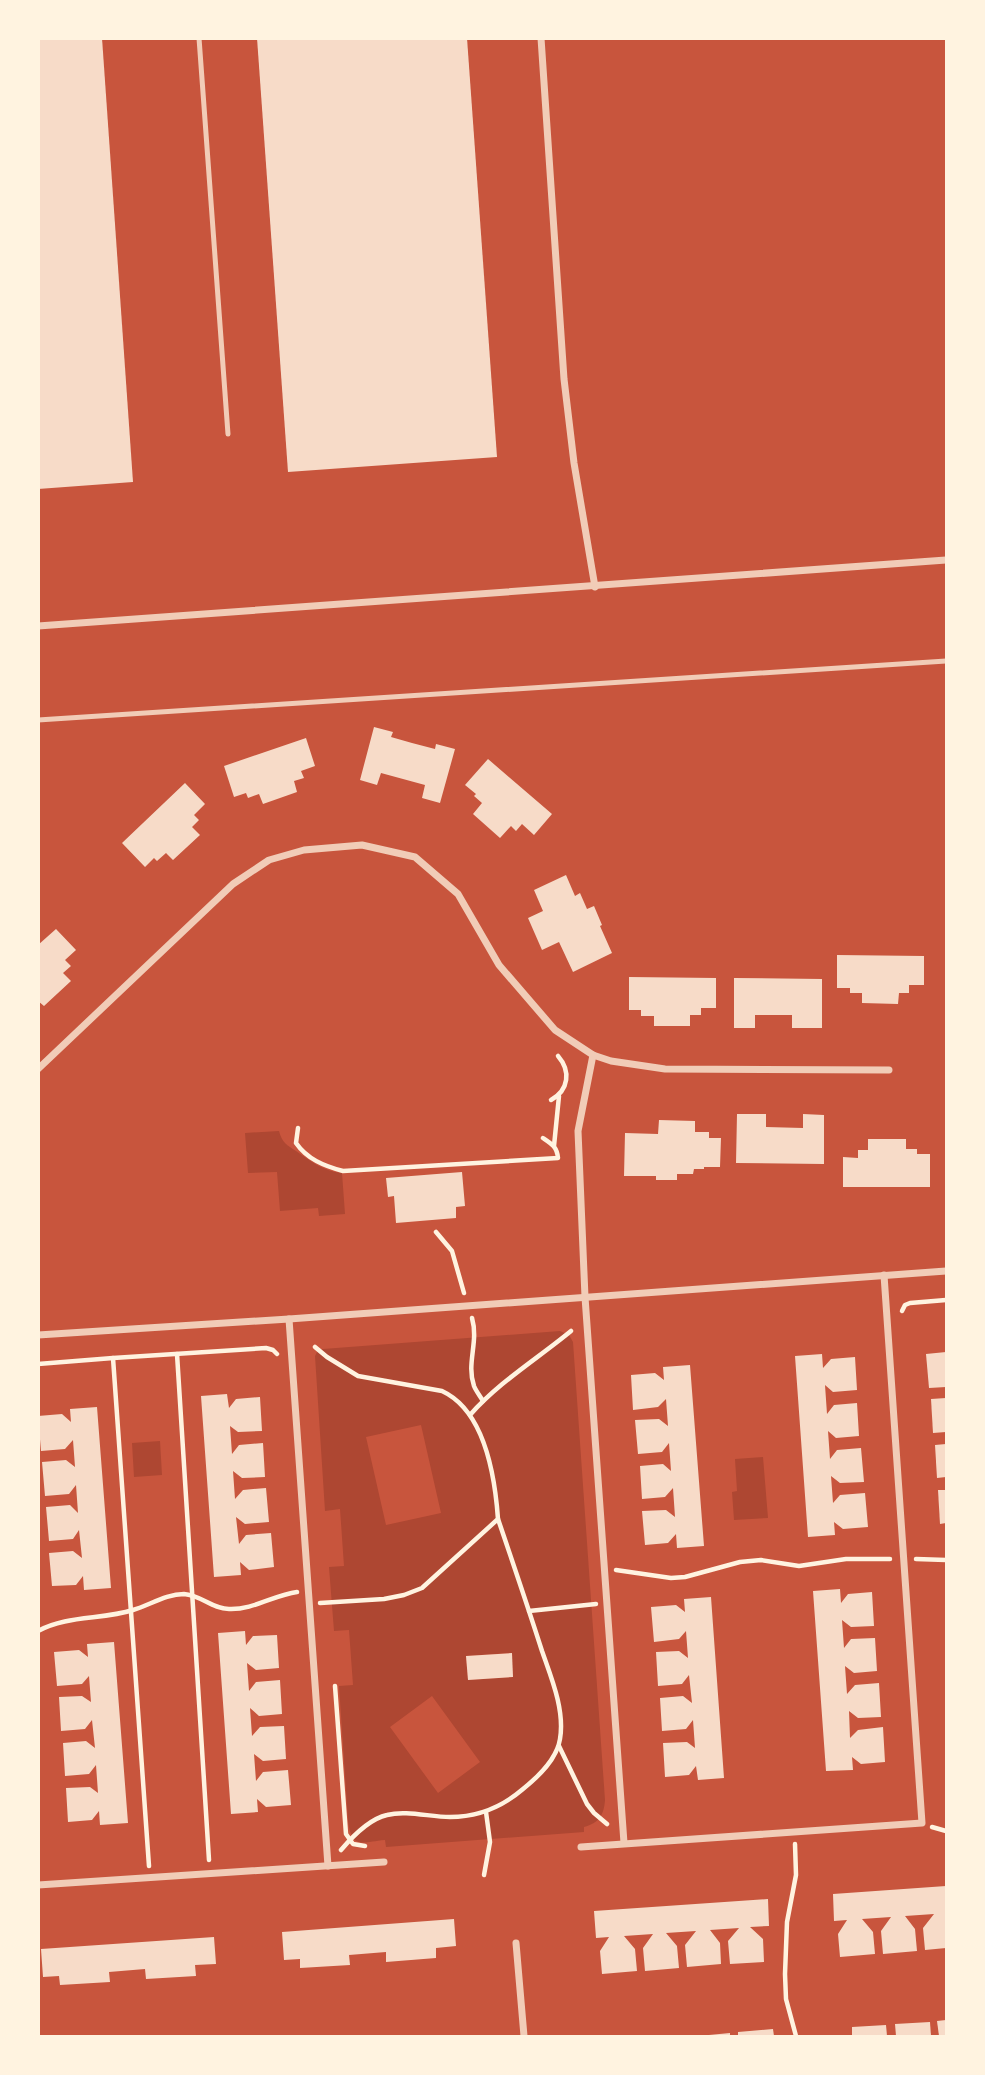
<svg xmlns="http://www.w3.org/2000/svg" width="985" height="2075" font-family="'Fira Sans',sans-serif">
	<rect width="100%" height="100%" fill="#c8553d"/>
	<g fill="#ae4732" fill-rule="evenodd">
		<path d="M 279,1131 C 282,1143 287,1145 296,1151 C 312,1162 323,1171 342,1173 L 345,1214 L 319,1216 L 318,1208 L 280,1211 L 277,1172 L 248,1173 L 245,1133 Z"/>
		<path d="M 560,1331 L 569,1335 L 573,1342 L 605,1800 C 604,1815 599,1823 584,1827 L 584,1832 L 386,1847 L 385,1840 C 361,1842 352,1850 348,1821 L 339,1686 L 353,1685 L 349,1630 L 334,1631 L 329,1567 L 344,1566 L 340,1509 L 325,1511 L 315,1356 L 317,1352 L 323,1349 ZM 421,1425 L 441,1513 L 386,1525 L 366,1437 ZM 511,1653 L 513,1677 L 468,1680 L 466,1656 ZM 432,1696 L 480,1762 L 438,1793 L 390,1727 Z"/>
		<polygon points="160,1441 162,1475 134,1477 132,1443"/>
		<polygon points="763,1457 768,1518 734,1520 732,1492 737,1491 735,1459"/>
	</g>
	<g fill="#f7dbc8">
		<polygon points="38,38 102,38 133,482 38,489"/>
		<polygon points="257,38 467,38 497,457 288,472"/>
		<polygon points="374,727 393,732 391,737 412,743 435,749 436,744 455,749 440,803 422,798 425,785 381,773 377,785 360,780"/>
		<polygon points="306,738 315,766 301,771 304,778 294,781 297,792 263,804 259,794 248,798 246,793 234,797 224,766"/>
		<polygon points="488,759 552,814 534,835 522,824 516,831 511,826 500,838 473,814 482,803 474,796 476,794 465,785"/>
		<polygon points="185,783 205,804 194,815 199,820 192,827 200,835 173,860 166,853 157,861 154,858 145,867 122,843"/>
		<polygon points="566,875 575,896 580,893 587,909 594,906 602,925 600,926 612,953 573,972 559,942 542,950 528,918 543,911 534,890"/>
		<polygon points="56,929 76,950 65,960 71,966 63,973 71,981 44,1006 38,1001 38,945"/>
		<polygon points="837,955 924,956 924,985 909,985 909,993 899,993 898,1004 862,1003 862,993 850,993 850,988 837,988"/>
		<polygon points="629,977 716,978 716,1008 701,1008 701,1015 690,1015 690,1026 654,1026 654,1016 641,1016 641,1010 629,1010"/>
		<polygon points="734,978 822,979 822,1028 792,1028 792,1015 755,1015 755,1028 734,1028"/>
		<polygon points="737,1114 766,1114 766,1127 803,1128 803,1114 824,1115 824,1164 736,1163"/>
		<polygon points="659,1120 695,1121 695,1132 709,1132 709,1138 721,1138 720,1167 704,1167 704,1169 694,1169 693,1174 677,1174 677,1180 656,1180 656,1176 624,1176 625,1133 658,1134"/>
		<polygon points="868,1139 906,1139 906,1149 917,1149 917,1154 930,1154 930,1187 843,1187 843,1157 858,1158 858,1150 868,1150"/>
		<polygon points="462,1172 465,1206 456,1207 456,1218 396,1223 394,1196 388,1197 386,1178"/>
		<polygon points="946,1352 946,1387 929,1388 926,1354"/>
		<polygon points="822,1354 823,1368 831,1359 855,1357 857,1390 833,1392 825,1385 827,1414 834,1405 857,1403 859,1436 836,1438 828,1431 830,1459 837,1450 861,1448 864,1482 840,1483 831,1476 833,1503 840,1495 865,1493 868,1527 843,1529 834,1522 835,1535 808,1537 795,1356"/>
		<polygon points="690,1365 704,1546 677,1548 676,1534 668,1543 645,1545 642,1511 666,1510 675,1517 673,1488 665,1497 642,1499 640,1466 663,1464 671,1471 669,1443 662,1452 638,1454 635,1420 659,1419 668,1426 666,1399 658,1407 633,1410 631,1375 655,1373 664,1380 663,1367"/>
		<polygon points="227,1394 229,1408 236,1399 260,1397 262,1431 238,1432 230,1426 232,1454 239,1445 263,1443 265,1477 242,1478 233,1471 235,1499 243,1490 266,1488 269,1522 245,1524 236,1517 239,1544 246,1535 271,1533 274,1567 249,1570 240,1562 241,1575 214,1577 201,1396"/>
		<polygon points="946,1398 946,1432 933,1433 931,1399"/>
		<polygon points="97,1407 111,1588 84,1590 83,1576 76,1585 52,1586 49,1553 73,1551 82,1558 79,1530 73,1539 49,1541 46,1507 70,1505 78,1513 76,1485 69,1494 45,1496 42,1462 66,1460 75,1467 73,1440 65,1449 41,1451 38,1416 62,1414 71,1422 70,1409"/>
		<polygon points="946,1444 946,1477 937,1478 935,1445"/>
		<polygon points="938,1490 946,1490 946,1523 940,1524"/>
		<polygon points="840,1589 841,1603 848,1594 872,1592 874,1626 851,1627 842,1620 844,1648 851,1639 875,1638 877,1671 854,1673 845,1666 847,1694 855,1685 879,1683 881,1717 858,1718 849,1711 850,1738 858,1730 883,1727 885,1762 861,1764 852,1757 853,1770 826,1771 813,1591"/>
		<polygon points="711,1597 724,1778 698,1780 696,1766 689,1775 665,1777 663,1743 687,1742 695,1748 693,1720 686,1729 662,1731 660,1698 683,1696 692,1703 689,1675 682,1684 658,1686 656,1652 679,1651 688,1658 686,1631 679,1639 654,1642 651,1607 676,1605 685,1612 684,1599"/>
		<polygon points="245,1631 246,1645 253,1636 277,1635 279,1668 256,1670 247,1663 249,1691 256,1682 280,1680 282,1714 259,1716 250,1708 252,1736 260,1727 284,1726 286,1759 263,1761 254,1754 256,1781 263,1772 288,1770 291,1805 266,1807 257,1799 258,1812 231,1814 218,1633"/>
		<polygon points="114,1642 128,1823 100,1825 99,1811 92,1820 68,1822 66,1788 90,1787 98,1793 96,1765 89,1774 65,1776 63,1743 86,1741 95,1748 92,1720 85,1729 61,1731 59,1697 82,1696 91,1702 89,1676 82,1684 57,1686 54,1652 79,1650 88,1657 87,1644"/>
		<polygon points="512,1653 513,1677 468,1680 466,1656"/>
		<polygon points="946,1886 946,1948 925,1950 923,1928 934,1914 905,1916 915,1929 917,1951 883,1954 881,1931 891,1917 862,1919 873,1932 875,1954 840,1957 838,1934 847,1920 834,1921 833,1894"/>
		<polygon points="768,1899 769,1926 750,1927 763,1939 764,1962 730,1964 728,1941 739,1928 710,1930 720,1943 721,1964 687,1967 685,1945 696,1931 666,1933 677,1946 679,1968 645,1971 643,1948 653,1934 624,1936 635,1949 637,1971 602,1974 600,1951 609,1937 596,1938 594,1911"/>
		<polygon points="454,1919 456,1946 436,1948 436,1958 386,1962 386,1952 349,1955 350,1965 300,1968 300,1959 284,1960 282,1932"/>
		<polygon points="214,1937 216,1964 195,1965 196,1976 146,1979 145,1969 109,1972 110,1982 60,1985 59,1976 43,1977 41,1949"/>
		<polygon points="946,2020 946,2036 939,2036 937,2021"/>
		<polygon points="930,2022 931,2036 896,2036 895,2024"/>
		<polygon points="886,2025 887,2036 852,2036 852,2027"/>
		<polygon points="773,2029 774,2036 738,2036 738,2032"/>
		<polygon points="730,2033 730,2036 709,2036 709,2035"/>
	</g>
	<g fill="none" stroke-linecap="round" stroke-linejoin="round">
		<g stroke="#fff3e0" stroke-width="4.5">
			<path d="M 551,1100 C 569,1090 571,1071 558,1056"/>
			<path d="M 298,1128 L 296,1143 C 307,1159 324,1166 343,1171 L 558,1158 C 557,1147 552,1144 543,1138"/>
			<polyline points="554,1146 559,1096"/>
			<polyline points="436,1232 452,1251 464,1293"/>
			<polyline points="902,1311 905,1305 910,1303 946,1300"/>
			<path d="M 472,1318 C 479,1342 466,1363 474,1386 C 476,1391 480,1396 483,1401"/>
			<path d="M 315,1347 L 327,1357 L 358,1376 L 442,1391 C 485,1411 495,1477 498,1519 L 422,1588 L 404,1595 L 384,1599 L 320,1603"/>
			<polyline points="177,1354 209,1860"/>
			<polyline points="113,1358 266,1348 273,1350 277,1354"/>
			<polyline points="38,1364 113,1358 149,1866"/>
			<path d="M 470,1415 C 499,1382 537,1359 571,1331"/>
			<polyline points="916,1559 946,1560"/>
			<polyline points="616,1570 671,1578 685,1577 740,1562 761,1560 799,1566 846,1559 890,1559"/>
			<polyline points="529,1611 596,1604"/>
			<path d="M 38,1631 C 67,1615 102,1620 133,1610 C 150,1605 166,1594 184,1594 C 201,1595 212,1609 229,1609 C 253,1610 274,1595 297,1592"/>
			<polyline points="335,1686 346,1834 353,1844 365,1846"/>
			<polyline points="559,1746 587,1804 594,1813 607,1824"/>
			<polyline points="932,1827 946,1831"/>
			<polyline points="795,1844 796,1875 787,1922 785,1974 786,1999 796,2036"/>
			<path d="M 341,1850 C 352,1837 369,1819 387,1815 C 406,1810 430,1817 450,1817 C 478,1817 502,1807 523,1789 C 539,1776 557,1759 560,1739 C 565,1710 551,1677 542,1651 C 528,1607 513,1563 498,1519"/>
			<polyline points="484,1875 490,1842 486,1812"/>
		</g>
		<g stroke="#f1ccb7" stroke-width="5">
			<polyline points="199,38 228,434"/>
			<polyline points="38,720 946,661"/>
		</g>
		<g stroke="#f1ccb7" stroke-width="7">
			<polyline points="541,38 564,379 574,463 595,587"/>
			<polyline points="38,626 946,560"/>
			<polyline points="593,1055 578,1131 585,1297 624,1843"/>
			<polyline points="38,1069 233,884 269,860 304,850 362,845 415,857 458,894 499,965 555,1030 593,1055 611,1061 665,1069 889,1070"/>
			<polyline points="289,1319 328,1866"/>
			<polyline points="38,1335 289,1319 946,1271"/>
			<polyline points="581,1847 922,1823 884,1275"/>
			<polyline points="38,1885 384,1862"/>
			<polyline points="516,1943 524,2036"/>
		</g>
	</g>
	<rect width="985" height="2075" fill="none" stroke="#fff3e0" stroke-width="80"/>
</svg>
